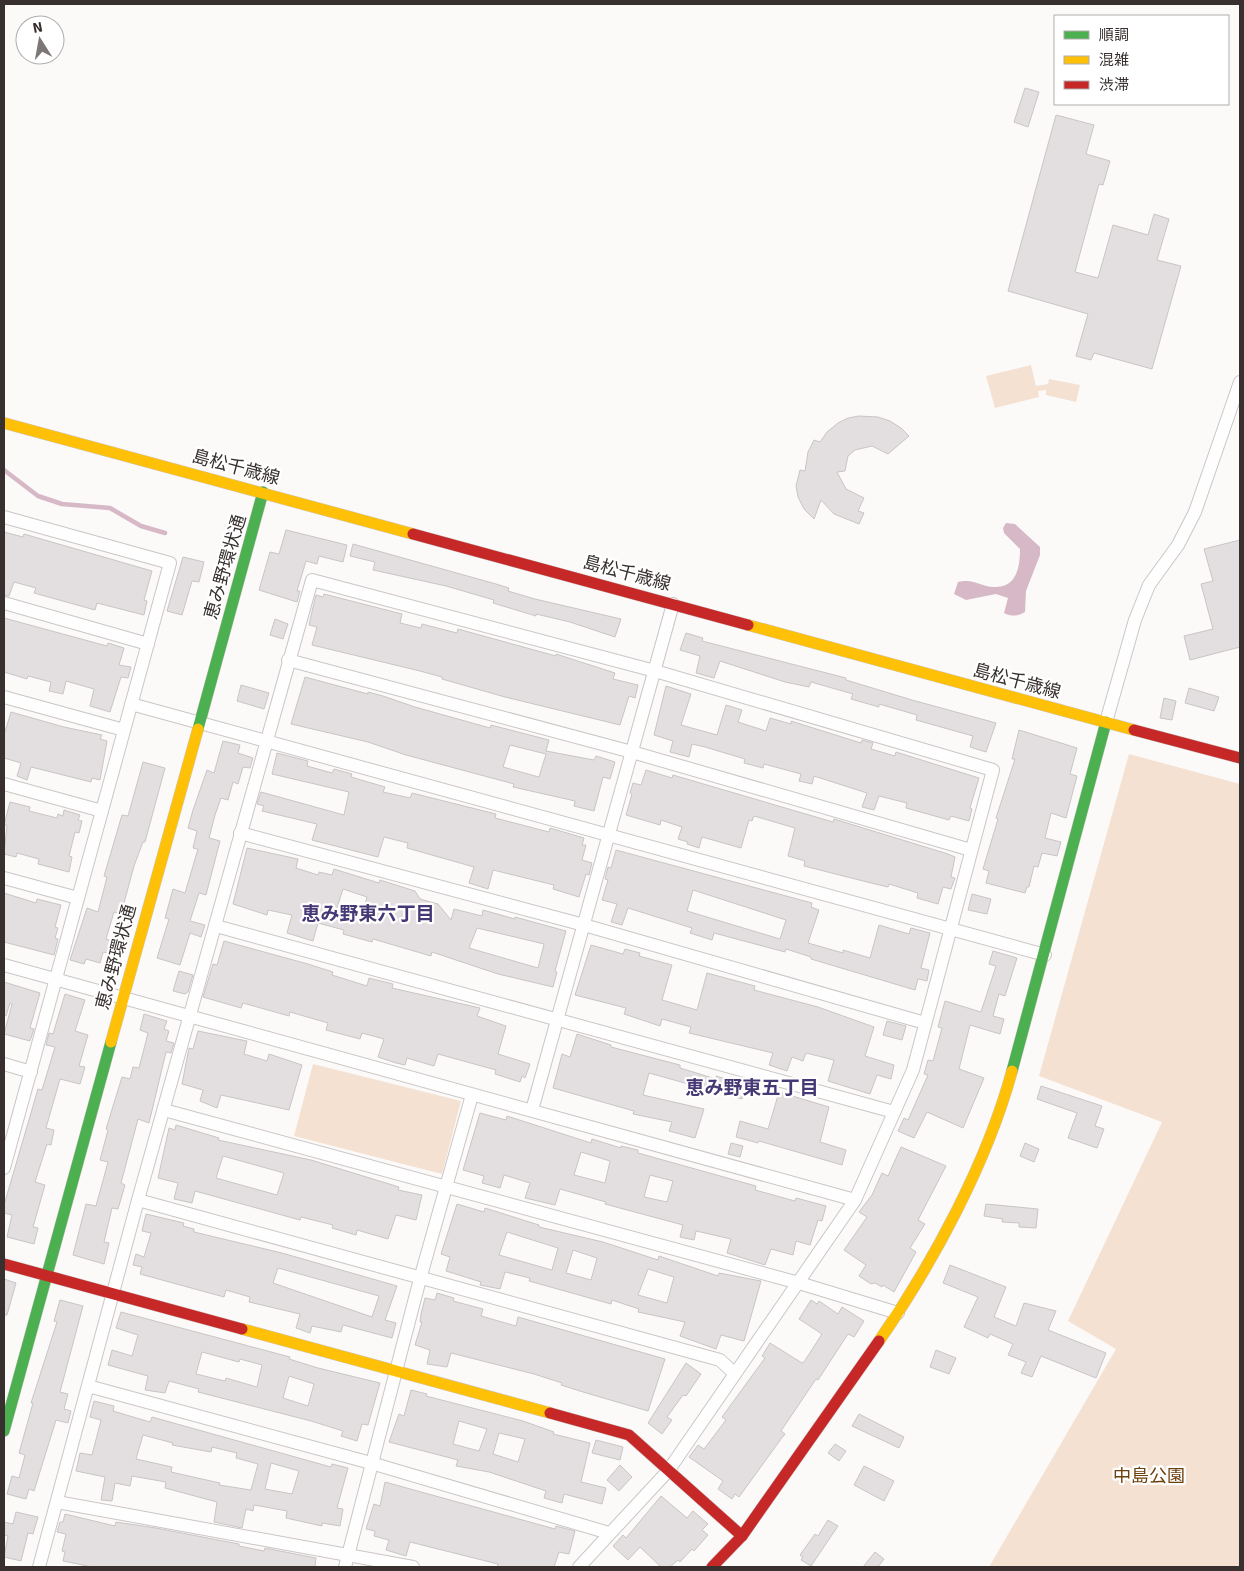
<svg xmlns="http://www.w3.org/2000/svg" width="1244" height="1571" font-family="Signika,'Noto Sans JP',sans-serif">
	<rect width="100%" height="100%" fill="#fcfaf9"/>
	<g fill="#f4e1d1">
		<polygon points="1031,365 1036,386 1048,384 1049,379 1080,385 1076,402 1046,395 1046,390 1038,391 1039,397 995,408 986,376"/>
		<polygon points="1129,754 1240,784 1240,1567 989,1567 1116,1349 1068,1321 1162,1122 1039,1076"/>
		<polygon points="313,1064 461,1101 442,1174 294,1136"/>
	</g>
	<path fill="#d6b8c6" d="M 1006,523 L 1015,524 L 1040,547 L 1040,555 L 1026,591 L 1025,612 C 1018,616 1012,617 1004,613 L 1008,598 L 996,594 L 966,600 L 954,594 L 958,582 C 976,578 981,588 996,587 C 1017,587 1020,566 1020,549 L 1004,533 L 1003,528 Z"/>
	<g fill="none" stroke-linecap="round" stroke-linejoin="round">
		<polyline stroke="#d6b8c6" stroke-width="4.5" points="4,470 38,496 62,504 110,508 141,526 165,533"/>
	</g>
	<g fill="#e3dedf" stroke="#c9c5c5" fill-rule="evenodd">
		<polygon points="1025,88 1039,92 1028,127 1014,122"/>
		<polygon points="1056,115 1094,125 1086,154 1110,161 1103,185 1099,184 1075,272 1098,278 1113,225 1148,235 1154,214 1169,219 1157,260 1181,266 1152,369 1094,353 1091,360 1076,356 1088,314 1008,291"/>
		<polygon points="859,416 878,417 890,421 901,428 909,436 888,454 872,446 855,450 848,456 845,471 837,472 846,489 864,498 858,511 864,513 859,524 834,514 821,500 814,519 804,509 798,497 796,486 800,470 805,471 808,452 814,440 820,442 827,432 838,423 848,418"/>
		<polygon points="286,530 347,545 343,562 319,556 317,564 306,561 297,591 300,591 297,602 259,590 270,552 279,554"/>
		<polygon points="4,532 23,537 24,534 152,571 144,600 147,601 144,615 97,603 95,610 34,593 36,588 14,582 9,596 4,595"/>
		<polygon points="1240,540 1240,647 1190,660 1184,636 1213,629 1201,584 1213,581 1204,549"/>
		<polygon points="353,544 496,584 509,588 508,591 535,599 621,619 615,637 570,622 536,614 536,616 493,603 494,600 446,586 373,570 375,562 350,556"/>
		<polygon points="183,557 204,562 199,582 192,581 182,615 167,611"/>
		<polygon points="324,594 402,614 400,623 421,628 422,624 457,633 458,629 556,656 556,654 615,673 613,679 638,685 635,698 629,696 620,725 505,697 442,679 442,677 420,671 312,645 317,627 309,625 313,607 316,595 323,597"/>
		<polygon points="4,618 107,646 108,643 124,648 119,665 131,667 128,678 121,677 110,712 90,706 94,689 66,681 63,694 49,691 51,682 28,676 27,679 4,672"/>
		<polygon points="275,619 288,624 283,639 270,635"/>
		<polygon points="686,633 703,638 702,641 846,678 846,680 912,700 996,723 986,752 970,747 973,736 916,720 917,715 879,704 879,707 851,699 853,694 811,682 809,687 785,682 720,661 714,678 696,673 700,656 680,650"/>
		<path d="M 305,677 L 368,694 L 368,692 L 383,696 L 415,707 L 490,728 L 491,725 L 549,740 L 546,751 L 594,760 L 596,756 L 615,762 L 610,779 L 603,777 L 594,811 L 574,806 L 575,801 L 513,787 L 514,784 L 406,755 L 368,742 L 291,724 ZM 510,745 L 546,754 L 539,777 L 503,767 Z"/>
		<polygon points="241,685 269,693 264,709 237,701"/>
		<polygon points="666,686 691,694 681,725 717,735 726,705 742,710 738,722 766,731 770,718 791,724 791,721 861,743 862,740 873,743 871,749 895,756 896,752 979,778 970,808 972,809 969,821 951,816 949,820 906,808 907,803 879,796 874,810 862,807 867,793 814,776 812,784 799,781 801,774 764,764 763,768 744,763 745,759 705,747 692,744 689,757 670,752 673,741 654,735"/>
		<polygon points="1189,688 1219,697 1214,711 1185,703"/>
		<polygon points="1164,698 1176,701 1172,720 1160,718"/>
		<polygon points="11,712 64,727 102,735 100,739 107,741 100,780 92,778 91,782 31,767 27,780 17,776 21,763 4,758 4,735"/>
		<polygon points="1019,730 1077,748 1070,774 1077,776 1066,818 1051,813 1045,838 1061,842 1057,856 1042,853 1038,867 1034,866 1029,887 1027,887 1025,893 986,883 989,871 983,869 998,819 996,818 1015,759 1012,759"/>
		<polygon points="223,741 240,745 238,753 253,758 250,768 243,767 238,784 233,782 228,800 221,798 215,815 209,838 220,841 206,895 199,893 190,921 205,925 201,937 190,933 180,965 157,958 169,919 165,918 173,889 185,893 198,849 193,848 197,831 188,828 193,810 207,770 214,773"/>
		<polygon points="277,753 308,761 307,766 332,773 334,769 352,774 351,777 385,787 383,792 410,798 412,793 496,814 495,818 549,832 550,828 584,838 582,845 586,845 582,860 592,863 589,875 586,874 579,897 553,889 554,885 493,870 488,889 469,883 474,867 407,848 408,843 384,837 378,857 312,840 317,824 262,811 264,806 257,804 261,792 344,815 349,792 272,774"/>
		<polygon points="143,762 165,768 145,842 143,842 134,866 121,914 114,912 106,939 112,941 108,953 103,952 100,963 86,959 84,964 70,960 87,908 98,912 107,877 104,876 122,815 128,816"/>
		<polygon points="646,770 672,778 673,775 833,822 834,819 948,854 955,857 951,877 955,878 951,889 943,887 938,904 917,898 918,893 889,884 888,887 875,884 804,866 805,861 788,856 795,828 754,816 752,821 749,820 741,848 702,837 699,848 687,844 688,842 678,839 682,827 661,820 660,825 626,815 632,794 630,793 633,783 641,785"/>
		<polygon points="10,802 30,807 29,811 57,818 58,814 63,816 64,810 80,815 78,820 82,821 79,833 75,832 69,856 72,857 69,872 38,864 39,859 17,853 16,857 4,854 7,825 4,825"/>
		<path d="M 247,848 L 298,859 L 296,868 L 318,875 L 319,872 L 332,875 L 334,869 L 379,883 L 380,880 L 415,891 L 420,899 L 438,904 L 451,920 L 454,909 L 482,916 L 483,910 L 515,919 L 515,917 L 566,931 L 555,971 L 557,972 L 553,987 L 498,974 L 432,952 L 431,956 L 373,939 L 372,942 L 343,934 L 344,930 L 318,923 L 313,941 L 287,933 L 292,915 L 268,910 L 267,915 L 233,904 ZM 343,889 L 367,897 L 361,918 L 336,911 ZM 477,928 L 544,944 L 538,968 L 469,948 Z"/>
		<path d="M 616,850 L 812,903 L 811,907 L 819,910 L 808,943 L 843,953 L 843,950 L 870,958 L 879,925 L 909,934 L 911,928 L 930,933 L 921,968 L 929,970 L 927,981 L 918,979 L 915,990 L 811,959 L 811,957 L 786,949 L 785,952 L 714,933 L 712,940 L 690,933 L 692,928 L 628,908 L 622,925 L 611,922 L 617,904 L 602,900 L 608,880 L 605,879 L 608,867 L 611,868 ZM 693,890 L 786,920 L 780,939 L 687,911 Z"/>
		<polygon points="4,893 36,903 37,899 61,905 55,927 58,928 55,938 58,939 54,955 4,942"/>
		<polygon points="972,894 991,899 987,914 968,910"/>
		<polygon points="224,941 308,964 333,972 332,975 367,986 369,978 393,984 392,988 480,1008 477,1016 506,1026 498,1054 530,1064 525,1078 522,1076 520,1082 495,1074 496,1070 438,1054 434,1066 407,1058 405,1065 396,1063 378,1057 384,1039 362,1033 360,1039 326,1030 328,1023 290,1012 289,1016 243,1003 241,1008 203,997 213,964 217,965"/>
		<polygon points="591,945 623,954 625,949 640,953 639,956 672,965 662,1000 697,1010 707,973 755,986 754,990 818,1007 874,1027 865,1056 894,1065 891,1079 877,1075 870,1094 828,1081 834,1060 806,1053 803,1061 792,1057 787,1071 769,1065 773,1053 689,1033 691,1027 662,1019 660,1026 624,1014 626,1008 575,995"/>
		<polygon points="993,951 1017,958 1005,996 999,994 993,1016 1004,1019 1000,1034 970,1025 959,1069 984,1078 963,1128 927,1112 914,1138 898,1131 904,1118 908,1120 928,1075 924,1074 928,1060 933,1061 942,1028 938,1027 945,1001 981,1012 996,966 989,964"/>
		<polygon points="179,971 193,975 188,992 185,994 173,991"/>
		<polygon points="4,982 40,993 30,1028 34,1029 30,1041 4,1034 12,1004 10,1003 6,1016 4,1015"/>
		<polygon points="65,994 85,1000 75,1031 88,1035 79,1066 85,1067 80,1084 60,1079 46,1128 54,1130 51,1145 47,1144 35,1182 45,1185 33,1227 38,1228 34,1244 7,1237 12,1215 4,1213 4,1205 38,1089 42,1090 55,1047 46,1045 49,1033 53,1034"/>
		<polygon points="144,1014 167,1021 164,1029 169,1031 166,1041 174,1043 171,1053 166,1052 149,1123 138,1119 121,1183 125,1185 118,1209 112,1208 104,1242 109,1243 104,1264 73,1255 86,1204 96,1206 108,1162 100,1160 108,1130 106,1129 122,1077 130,1079 133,1067 139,1068 148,1033 140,1030"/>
		<polygon points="887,1021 906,1026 902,1040 883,1035"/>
		<polygon points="198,1031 247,1041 244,1054 267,1061 269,1054 302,1065 289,1110 221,1095 217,1108 200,1101 203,1090 182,1084 189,1048 193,1049"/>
		<polygon points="577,1034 611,1045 611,1047 680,1065 680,1068 716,1079 716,1076 746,1085 742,1099 649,1073 643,1095 704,1109 695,1138 669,1131 672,1122 633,1114 634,1111 553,1088 562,1054 570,1057"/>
		<polygon points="1041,1086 1102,1106 1095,1126 1104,1129 1097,1148 1068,1138 1077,1113 1037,1099"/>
		<polygon points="779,1092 829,1107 820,1142 846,1150 842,1165 759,1141 758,1143 736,1137 740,1121 768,1129"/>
		<path d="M 480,1113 L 506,1120 L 507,1116 L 591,1143 L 592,1139 L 621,1148 L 621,1146 L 638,1150 L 638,1153 L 756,1186 L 755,1190 L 795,1201 L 796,1198 L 826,1206 L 822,1221 L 818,1220 L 810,1245 L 796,1241 L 793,1255 L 771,1249 L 765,1265 L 727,1253 L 731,1239 L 696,1231 L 694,1240 L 680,1237 L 683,1225 L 605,1204 L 606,1202 L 560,1189 L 555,1205 L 525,1198 L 530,1183 L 504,1175 L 500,1188 L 482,1183 L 484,1176 L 463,1170 ZM 581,1152 L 610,1161 L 605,1183 L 574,1175 ZM 650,1175 L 673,1181 L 667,1202 L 644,1197 Z"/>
		<path d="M 176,1125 L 219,1138 L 218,1140 L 311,1160 L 399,1187 L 398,1190 L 422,1195 L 416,1220 L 396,1215 L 388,1239 L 357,1230 L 356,1235 L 332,1228 L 333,1225 L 301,1217 L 300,1220 L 195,1191 L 192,1203 L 174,1199 L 178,1183 L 158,1178 L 169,1128 L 175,1130 ZM 223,1156 L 284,1173 L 277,1195 L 216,1178 Z"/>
		<polygon points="731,1143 743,1146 740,1157 728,1154"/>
		<polygon points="1025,1143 1039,1149 1034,1162 1020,1156"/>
		<polygon points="901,1147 946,1166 918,1220 925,1224 910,1248 916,1252 894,1292 883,1285 882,1287 875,1283 871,1284 859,1276 866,1265 844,1250 867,1217 859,1212 872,1195 882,1173 888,1176"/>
		<path d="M 457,1204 L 484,1212 L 485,1208 L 539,1225 L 539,1227 L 603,1242 L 658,1260 L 659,1256 L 718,1276 L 719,1273 L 761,1281 L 744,1341 L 721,1335 L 716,1349 L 680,1336 L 685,1322 L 638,1312 L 639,1309 L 612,1300 L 611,1304 L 529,1281 L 530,1278 L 505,1272 L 500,1289 L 480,1285 L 481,1282 L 446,1271 L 450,1257 L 441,1254 ZM 507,1232 L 558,1248 L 552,1270 L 499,1255 ZM 573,1250 L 597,1258 L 591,1280 L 566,1273 ZM 648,1269 L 674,1277 L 667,1303 L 638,1295 Z"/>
		<polygon points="986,1204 1038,1209 1036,1228 1019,1227 1019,1223 1002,1222 1003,1219 984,1216"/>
		<path d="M 146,1214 L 184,1223 L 183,1226 L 194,1229 L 194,1232 L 282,1253 L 397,1286 L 385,1320 L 396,1323 L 392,1338 L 343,1325 L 341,1332 L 312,1326 L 310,1333 L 296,1328 L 300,1314 L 249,1302 L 250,1297 L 226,1290 L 224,1297 L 140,1274 L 142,1267 L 133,1265 L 136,1254 L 144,1257 L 151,1233 L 142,1231 ZM 278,1268 L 379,1296 L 372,1317 L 273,1283 Z"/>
		<polygon points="950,1265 1006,1287 994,1317 1016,1326 1024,1303 1056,1311 1048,1330 1106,1353 1096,1378 1041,1356 1032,1377 1021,1373 1026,1362 1008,1355 1013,1344 990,1334 988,1338 964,1327 978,1297 943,1283"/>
		<polygon points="4,1279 16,1283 7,1315 4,1315"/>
		<polygon points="437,1293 454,1298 453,1301 483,1309 481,1316 516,1326 518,1317 665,1359 648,1411 583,1392 561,1385 562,1383 534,1374 451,1353 447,1367 427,1364 430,1350 415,1345 422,1322 420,1322 421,1314 425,1298 435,1300"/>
		<polygon points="60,1300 83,1306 60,1392 68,1394 64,1409 71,1411 68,1423 56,1420 34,1491 29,1489 26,1499 7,1494 12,1476 19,1478 25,1455 19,1453 33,1403 31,1403 57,1322 54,1321"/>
		<polygon points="811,1300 817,1304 819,1301 838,1314 842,1307 864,1321 854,1337 848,1334 818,1380 816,1379 781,1431 785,1434 781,1439 739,1497 735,1494 732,1499 718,1489 723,1481 689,1457 698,1445 704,1449 726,1420 722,1417 765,1358 762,1356 770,1343 802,1363 804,1362 822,1334 799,1319"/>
		<path d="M 121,1312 L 290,1357 L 289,1359 L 318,1368 L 380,1383 L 368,1425 L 362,1424 L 357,1441 L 341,1436 L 343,1431 L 311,1421 L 198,1392 L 199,1389 L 169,1381 L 165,1393 L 145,1390 L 148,1376 L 108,1365 L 112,1350 L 132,1356 L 138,1335 L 116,1328 ZM 202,1352 L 239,1362 L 240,1359 L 262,1365 L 257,1387 L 226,1378 L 225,1381 L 196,1374 ZM 289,1376 L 314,1384 L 308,1406 L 283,1398 Z"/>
		<polygon points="936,1350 956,1358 949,1374 930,1367"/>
		<polygon points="686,1363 701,1374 686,1396 683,1395 667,1417 672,1420 662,1434 648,1423"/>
		<path d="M 411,1390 L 427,1394 L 426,1396 L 523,1421 L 554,1432 L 553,1434 L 590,1443 L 581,1482 L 606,1488 L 602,1504 L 564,1494 L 562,1503 L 544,1498 L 546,1491 L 489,1472 L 456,1466 L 458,1460 L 389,1442 L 399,1414 L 404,1416 ZM 459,1421 L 487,1429 L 479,1451 L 453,1444 ZM 499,1433 L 525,1439 L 518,1462 L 493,1454 Z"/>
		<path d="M 94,1401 L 114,1406 L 113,1411 L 150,1422 L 152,1417 L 331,1467 L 332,1464 L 348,1468 L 337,1508 L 343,1509 L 340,1526 L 322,1523 L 322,1526 L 286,1518 L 287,1511 L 254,1505 L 253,1511 L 246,1509 L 242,1528 L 214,1522 L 217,1502 L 165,1488 L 166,1482 L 132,1476 L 130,1486 L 115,1483 L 112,1501 L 101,1500 L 105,1477 L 76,1471 L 80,1453 L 92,1455 L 101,1420 L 90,1417 ZM 143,1435 L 173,1443 L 172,1445 L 211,1452 L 212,1447 L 237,1453 L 236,1458 L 258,1464 L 251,1490 L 219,1485 L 220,1483 L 171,1472 L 172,1467 L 136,1459 ZM 271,1463 L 299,1471 L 292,1494 L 265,1489 Z"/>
		<polygon points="859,1414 904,1437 899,1448 852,1426"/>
		<polygon points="596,1440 623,1447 620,1460 592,1453"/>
		<polygon points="835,1444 846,1451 839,1461 828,1453"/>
		<polygon points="620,1465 632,1477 619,1491 607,1480"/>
		<polygon points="864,1466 894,1481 884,1501 854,1485"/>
		<polygon points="385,1482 555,1529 556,1526 575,1531 569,1554 559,1552 554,1567 497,1567 498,1564 410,1542 406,1556 386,1550 389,1540 374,1536 375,1531 366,1529 374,1504 380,1506"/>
		<polygon points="661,1496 687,1518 693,1511 708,1524 702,1530 708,1535 694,1551 692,1549 680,1562 678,1560 670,1567 661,1567 640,1547 628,1560 613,1546 623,1535 626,1538"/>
		<polygon points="16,1512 38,1517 33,1534 28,1533 21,1561 4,1557 8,1536 4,1535 4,1522 13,1524"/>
		<polygon points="65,1514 115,1526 116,1522 156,1528 239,1544 239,1546 264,1551 265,1548 316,1558 315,1567 92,1567 63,1561 65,1552 62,1551 66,1534 57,1532 60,1522 63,1522"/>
		<polygon points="828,1520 838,1526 811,1566 801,1560 803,1557 800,1555 815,1534 818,1536"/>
		<polygon points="875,1552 884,1559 878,1567 863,1567"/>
	</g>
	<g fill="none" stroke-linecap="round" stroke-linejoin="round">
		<defs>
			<g id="street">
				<polyline points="4,517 170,563 4,1168"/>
				<polyline points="4,603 148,644"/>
				<polyline points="288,660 632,752 971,850"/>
				<polyline points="4,697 124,730"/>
				<polyline points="131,704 1045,955"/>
				<polyline points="1106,722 1135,620 1149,585 1178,545 1195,512 1240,382"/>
				<polyline points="4,784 102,811"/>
				<polyline points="240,833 584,925 925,1023"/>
				<polyline points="4,878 78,898"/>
				<polyline points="216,926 894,1112"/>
				<polyline points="4,965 855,1200"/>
				<polyline points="4,1064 31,1072"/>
				<polyline points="164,1110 799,1283 898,1313"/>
				<polyline points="532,1110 673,604"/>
				<polyline points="138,1200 720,1360 735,1374"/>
				<polyline points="88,1386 371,1463 609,1533"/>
				<polyline points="57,1502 413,1567"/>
				<polyline points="39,1567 138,1200 312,580 655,671 993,770 913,1070 855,1200 668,1471 579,1567"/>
				<polyline points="345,1567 420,1279 472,1095"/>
			</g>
			<g id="fast">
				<polyline points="198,729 263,492"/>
				<polyline points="1012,1071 1106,722"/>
				<polyline points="4,1431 111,1042"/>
			</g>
			<g id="slow">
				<polyline points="4,423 413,534"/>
				<polyline points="748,625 1134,730"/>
				<polyline points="111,1042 198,729"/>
				<polyline points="242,1329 550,1413"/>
				<path d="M 879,1341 C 933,1263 987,1163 1012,1071"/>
			</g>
			<g id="jam">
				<polyline points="413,534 748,625"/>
				<polyline points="1134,730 1240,758"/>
				<polyline points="4,1264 242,1329"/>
				<polyline points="550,1413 629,1435 742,1536"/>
				<polyline points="712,1567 742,1536 879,1341"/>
			</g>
		</defs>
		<use href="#street" stroke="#cac6c5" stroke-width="14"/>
		<use href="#fast" stroke="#cac6c5" stroke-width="12"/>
		<use href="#slow" stroke="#cac6c5" stroke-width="12"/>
		<use href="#jam" stroke="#cac6c5" stroke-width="12"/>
		<use href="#street" stroke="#fffefe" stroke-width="12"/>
		<use href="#fast" stroke="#4caf50" stroke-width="11"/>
		<use href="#slow" stroke="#ffc107" stroke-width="11"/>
		<use href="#jam" stroke="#c62828" stroke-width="11"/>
	</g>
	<g text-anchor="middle" stroke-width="4.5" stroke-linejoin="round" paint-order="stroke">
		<g font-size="18" fill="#37302f" stroke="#fff">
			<text transform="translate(236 467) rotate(15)" y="6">島松千歳線</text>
			<text transform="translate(225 567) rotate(-74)" y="6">恵み野環状通</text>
			<text transform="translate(627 573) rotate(15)" y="6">島松千歳線</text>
			<text transform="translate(1017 681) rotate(15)" y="6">島松千歳線</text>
			<text transform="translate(116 957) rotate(-75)" y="6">恵み野環状通</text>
		</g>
		<g font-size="18" fill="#6d410e" stroke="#fff">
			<text x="1149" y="1482">中島公園</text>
		</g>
		<g font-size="19" font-weight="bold" fill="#463874" stroke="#fff">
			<text x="368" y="920">恵み野東六丁目</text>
			<text x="752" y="1094">恵み野東五丁目</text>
		</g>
	</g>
	<rect width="1244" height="1571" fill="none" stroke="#37302f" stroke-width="10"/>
	<rect x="1054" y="15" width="175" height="90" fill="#ffffff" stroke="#afacac"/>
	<rect x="1064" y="31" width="25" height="8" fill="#4caf50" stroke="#afacac"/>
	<text x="1099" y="40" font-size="15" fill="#37302f">順調</text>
	<rect x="1064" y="56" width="25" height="8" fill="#ffc107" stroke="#afacac"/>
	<text x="1099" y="65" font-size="15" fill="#37302f">混雑</text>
	<rect x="1064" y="81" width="25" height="8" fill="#c62828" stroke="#afacac"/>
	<text x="1099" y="90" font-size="15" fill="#37302f">渋滞</text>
	<g transform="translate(40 40) rotate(349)"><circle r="24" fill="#ffffff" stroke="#afacac"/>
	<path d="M0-4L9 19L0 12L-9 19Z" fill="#7c7776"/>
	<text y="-8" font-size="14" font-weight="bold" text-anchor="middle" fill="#37302f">N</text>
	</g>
</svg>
